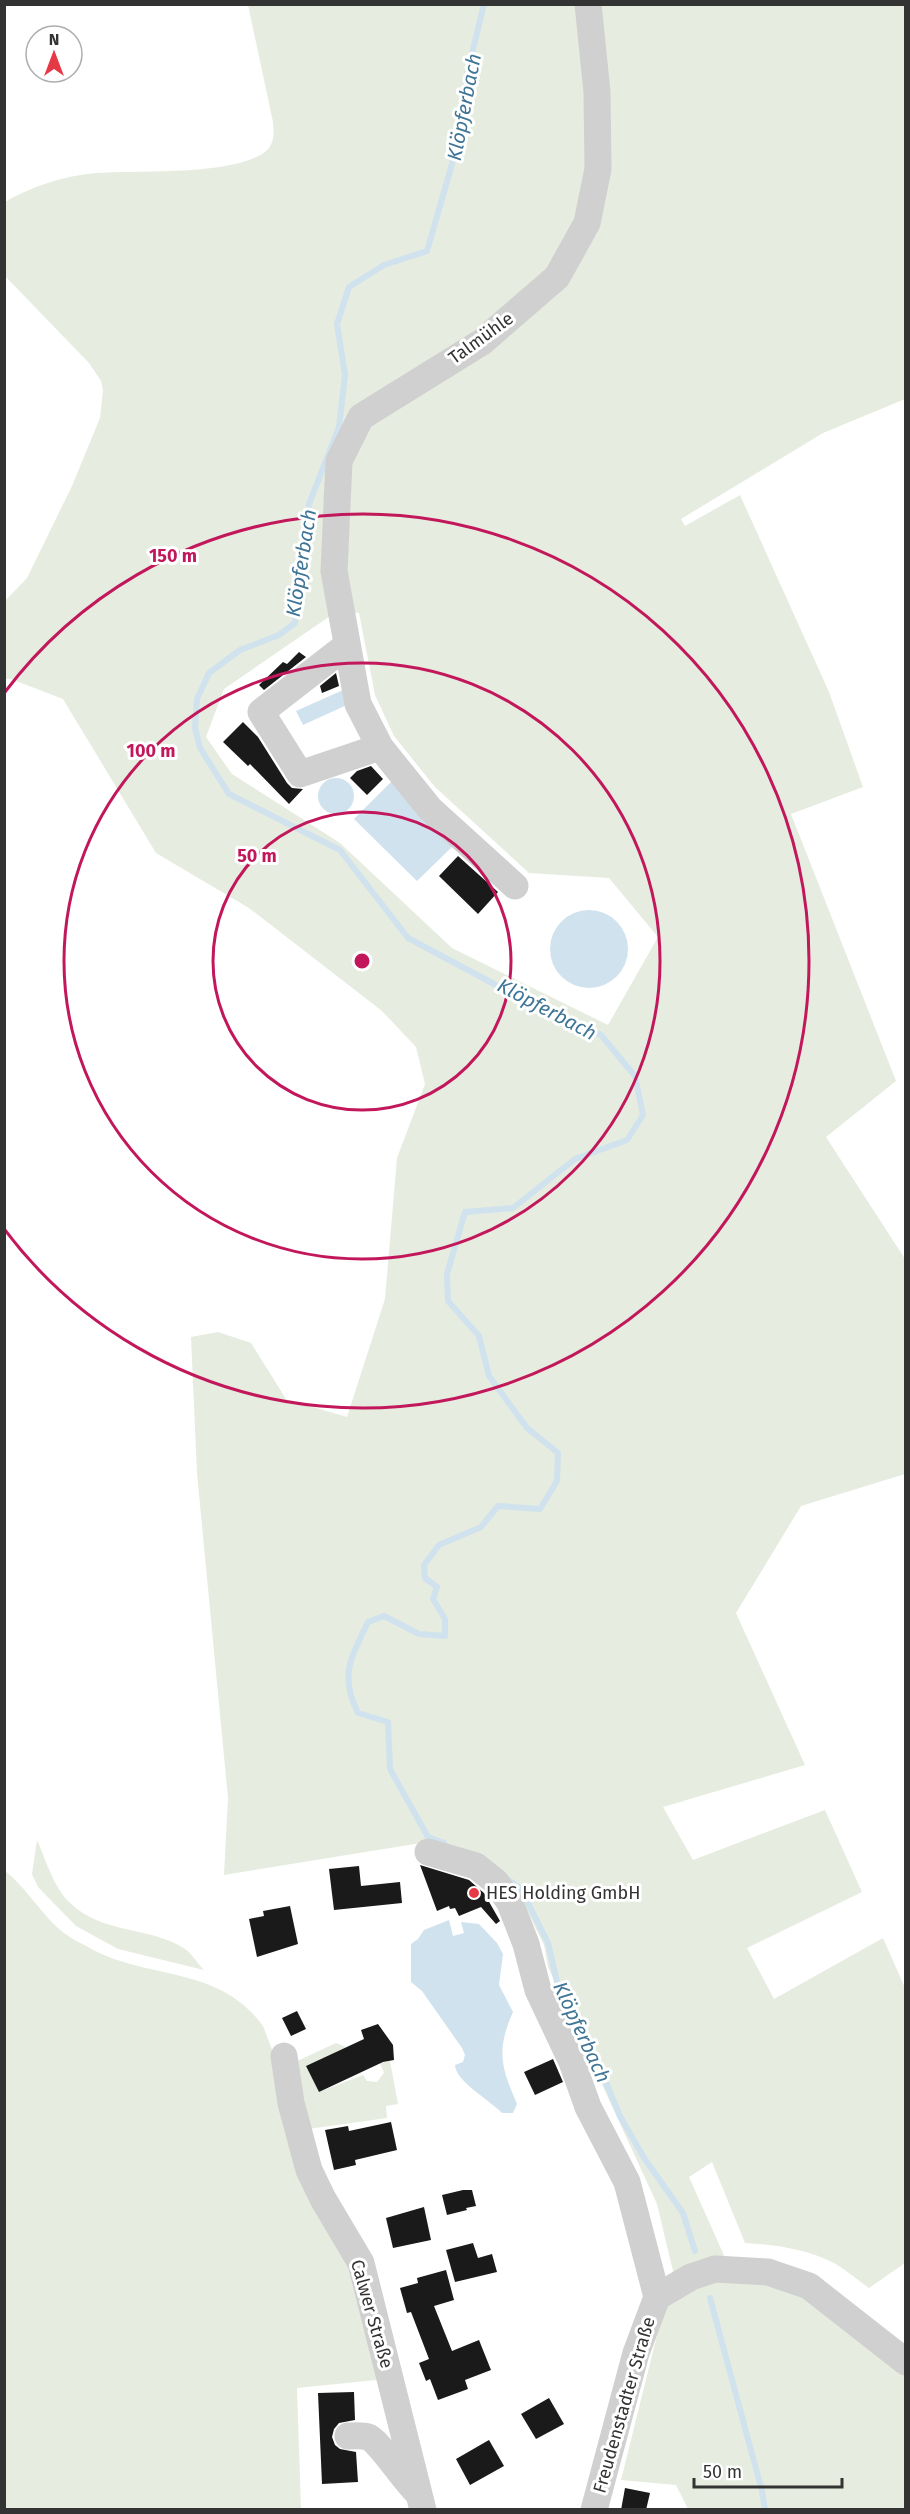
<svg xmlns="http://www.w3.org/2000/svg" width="910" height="2514" font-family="'Fira Sans',sans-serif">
	<rect width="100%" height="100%" fill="#fff"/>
	<g fill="#e6ecdf">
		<path d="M 248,5 L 584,5 L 592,99 L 591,168 L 580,222 L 553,275 L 474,338 L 365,413 L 356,410 L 344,440 L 332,459 L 328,567 L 333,614 L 224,689 L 206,737 L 232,774 L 340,843 L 452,948 L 608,1025 L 658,937 L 609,878 L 529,873 L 435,787 L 394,736 L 375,695 L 359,613 L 345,613 L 339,569 L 346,469 L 365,424 L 483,350 L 561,283 L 594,227 L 607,159 L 605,92 L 594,5 L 905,5 L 905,399 L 823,433 L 681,519 L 685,526 L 740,495 L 829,692 L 863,787 L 791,814 L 896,1081 L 826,1137 L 905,1259 L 905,1474 L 801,1506 L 736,1613 L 805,1765 L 663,1807 L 693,1860 L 825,1810 L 862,1892 L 747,1948 L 774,1999 L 883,1938 L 905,1988 L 905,2263 L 869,2288 C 858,2280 846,2270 834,2263 C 806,2249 776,2245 745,2243 L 712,2162 L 689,2177 L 735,2280 L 767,2282 L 804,2294 L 843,2322 L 905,2373 L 905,2509 L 688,2509 L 676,2485 L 621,2480 L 673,2271 L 657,2204 L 548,1967 L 544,1945 L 518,1893 L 468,1858 L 427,1842 L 224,1875 L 228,1798 L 197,1473 L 191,1337 L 218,1332 L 251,1343 L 286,1399 L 347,1417 L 385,1299 L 397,1158 L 425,1084 L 416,1047 L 382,1011 L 249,908 L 156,853 L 63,699 L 11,679 L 5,679 L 4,602 L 27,578 L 72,486 L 100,418 L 103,390 L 101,381 L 89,363 L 5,276 L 5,202 C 32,186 64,176 96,173 C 138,170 232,176 265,152 C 275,144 274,133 273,122 Z"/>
		<path d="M 37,1840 C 46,1860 53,1886 69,1902 C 102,1935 151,1926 185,1949 C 192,1954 198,1964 204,1970 L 118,1949 L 76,1926 L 38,1887 L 32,1874 Z"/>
		<path d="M 4,1870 C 27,1888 43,1917 64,1933 C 71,1938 80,1943 88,1947 C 147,1981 218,1964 263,2026 L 354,2265 L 386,2379 L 297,2388 L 301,2509 L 5,2509 Z"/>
		<polygon points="336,2043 346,2047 307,2066 319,2092 363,2075 367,2081 377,2082 384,2073 380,2063 390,2061 398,2104 386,2106 387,2118 308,2129 293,2063"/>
	</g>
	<g fill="#cfe2ee">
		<polygon points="343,690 349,704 303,725 296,711"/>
		<circle cx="336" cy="796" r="18"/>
		<polygon points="393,780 456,843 417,881 354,819"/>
		<circle cx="589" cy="949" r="39"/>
		<path d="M 449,1920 L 453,1936 L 464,1933 L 461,1922 L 479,1924 L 497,1943 L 503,1954 L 499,1985 L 513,2012 C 496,2050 501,2067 517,2104 L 513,2113 L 502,2113 C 490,2100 456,2082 455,2065 L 463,2062 L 465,2055 L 462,2048 L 422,1991 L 411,1982 L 411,1944 L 418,1939 L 424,1930 Z"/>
	</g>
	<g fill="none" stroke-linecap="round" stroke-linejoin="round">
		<g stroke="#cfe2ee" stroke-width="6">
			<path d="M 444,1843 L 428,1837 L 390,1769 L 388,1722 L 358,1713 C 339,1675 351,1658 368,1622 L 384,1616 L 419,1634 L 445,1636 L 445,1619 L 433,1599 L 437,1587 L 425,1578 L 424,1565 L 439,1545 L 481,1527 L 498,1506 L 540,1509 L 557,1481 L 558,1453 L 527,1428 L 489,1376 L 479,1336 L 448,1301 L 447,1274 L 465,1212 L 513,1208 L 575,1159 L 627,1140 L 643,1115 L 635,1076 L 601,1035 L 511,993 L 408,938 L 340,850 L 229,794 L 200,748 L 195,728 L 197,699 L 209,673 L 240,650 L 279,635 L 295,623 L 309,504 L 339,427 L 345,375 L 337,324 L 349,287 L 384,265 L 427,251 L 452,164 L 468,70 L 484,4"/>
			<polyline points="507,1879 521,1889 548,1943 557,1982 577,2014 620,2116 644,2158 683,2213 695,2251"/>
			<polyline points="710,2298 762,2491 765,2510"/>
		</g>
	</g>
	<g fill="#1a1a1a">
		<polygon points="299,652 306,657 264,690 259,685 283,662 287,664"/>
		<polygon points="336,673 339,686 322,693 320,686"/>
		<polygon points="243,722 258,737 287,783 292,788 303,789 289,804 250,764 248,766 223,742"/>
		<polygon points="371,766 383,779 367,795 350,778 357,771"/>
		<polygon points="458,856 498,892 478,914 439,876"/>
		<polygon points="420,1865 469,1880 484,1893 500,1921 496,1924 481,1907 459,1916 455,1908 450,1909 449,1906 437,1911"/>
		<polygon points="359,1866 361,1886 400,1882 402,1903 334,1910 329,1869"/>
		<polygon points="290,1906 298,1944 257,1957 249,1919 264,1916 263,1911"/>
		<polygon points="297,2011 306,2029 291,2036 282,2018"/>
		<polygon points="378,2024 393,2045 394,2060 383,2062 319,2092 306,2066 364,2039 361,2030"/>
		<polygon points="553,2059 563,2082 535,2095 524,2072"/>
		<polygon points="391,2122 397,2150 355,2160 356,2165 334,2170 325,2130 348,2126 349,2131"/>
		<polygon points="463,2190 472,2190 476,2206 466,2208 467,2210 447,2215 442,2195"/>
		<polygon points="424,2207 431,2240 393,2248 386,2218"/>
		<polygon points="473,2243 478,2258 492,2254 497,2272 455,2282 446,2250"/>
		<polygon points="446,2270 454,2300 434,2306 452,2351 479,2340 491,2370 465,2380 468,2389 438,2400 430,2379 426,2381 419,2363 429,2359 411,2312 407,2313 400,2288 418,2283 417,2278"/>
		<polygon points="354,2392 355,2420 339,2423 334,2429 332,2437 335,2445 340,2449 356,2452 358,2482 322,2484 318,2393"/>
		<polygon points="549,2398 564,2424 536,2439 521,2414"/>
		<polygon points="489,2440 504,2466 470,2485 456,2459"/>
		<polygon points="625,2488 650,2493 646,2510 621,2510"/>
	</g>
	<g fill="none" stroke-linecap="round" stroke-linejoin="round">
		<g stroke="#d0d0d0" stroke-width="27">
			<polyline points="346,646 261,712 300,774 380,747"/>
			<polyline points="515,886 430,809 380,747 358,704 334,571 339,461 361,417 482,342 557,277 587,223 598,169 597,92 588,4"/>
			<polyline points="428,1852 476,1866 496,1882 510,1903 526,1944 538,1990 572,2062 588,2107 627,2182 657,2297"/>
			<polyline points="284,2056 291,2103 309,2170 323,2199 361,2263 423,2510"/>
			<path d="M 348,2436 C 354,2436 362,2435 368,2437 C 377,2439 405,2481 416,2491"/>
			<polyline points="594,2510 636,2353 657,2297 691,2277 715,2269 768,2272 809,2286 906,2362"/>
		</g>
	</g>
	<g fill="none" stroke="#c2185b" stroke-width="3">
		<circle cx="362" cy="961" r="149"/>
		<circle cx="362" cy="961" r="298"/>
		<path d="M5 692A447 447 0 1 1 5 1230"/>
	</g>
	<circle fill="#e63946" stroke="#fff" stroke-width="2" cx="474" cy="1893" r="6"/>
	<g text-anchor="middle" stroke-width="6" stroke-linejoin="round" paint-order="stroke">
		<g font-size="18" fill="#333" stroke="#fff">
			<text transform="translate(481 338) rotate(-36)" y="6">Talmühle</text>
			<text transform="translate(372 2314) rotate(74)" y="6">Calwer Straße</text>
			<text transform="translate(624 2405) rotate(-74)" y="6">Freudenstadter Straße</text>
		</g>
		<g font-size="18" fill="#333" stroke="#fff" text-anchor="start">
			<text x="486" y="1899">HES Holding GmbH</text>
		</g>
		<g font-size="20" font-style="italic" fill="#3f7597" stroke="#fff">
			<text transform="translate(464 107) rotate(-79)" y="7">Klöpferbach</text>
			<text transform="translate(301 563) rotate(-81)" y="7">Klöpferbach</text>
			<text transform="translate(547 1009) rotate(28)" y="7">Klöpferbach</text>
			<text transform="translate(582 2032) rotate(65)" y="7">Klöpferbach</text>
		</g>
	</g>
	<circle cx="362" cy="961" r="9" fill="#c2185b" stroke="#fff" stroke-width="3"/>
	<g font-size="18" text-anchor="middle" font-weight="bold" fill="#c2185b" stroke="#fff" stroke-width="6" stroke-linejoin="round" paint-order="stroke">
		<text x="173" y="562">150 m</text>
		<text x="151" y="757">100 m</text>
		<text x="257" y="862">50 m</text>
	</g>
	<rect width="910" height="2514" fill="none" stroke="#333333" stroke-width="12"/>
	<g transform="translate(54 54)"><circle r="28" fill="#ffffff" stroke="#adadad" stroke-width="1.5"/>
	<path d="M0-4.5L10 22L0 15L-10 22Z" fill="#e63946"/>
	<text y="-9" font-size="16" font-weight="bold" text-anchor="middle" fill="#333333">N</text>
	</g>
	<path d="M694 2478v9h148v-9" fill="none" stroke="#333333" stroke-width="3"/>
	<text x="703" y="2478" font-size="18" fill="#333333" stroke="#ffffff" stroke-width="4.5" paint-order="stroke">50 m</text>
</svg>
